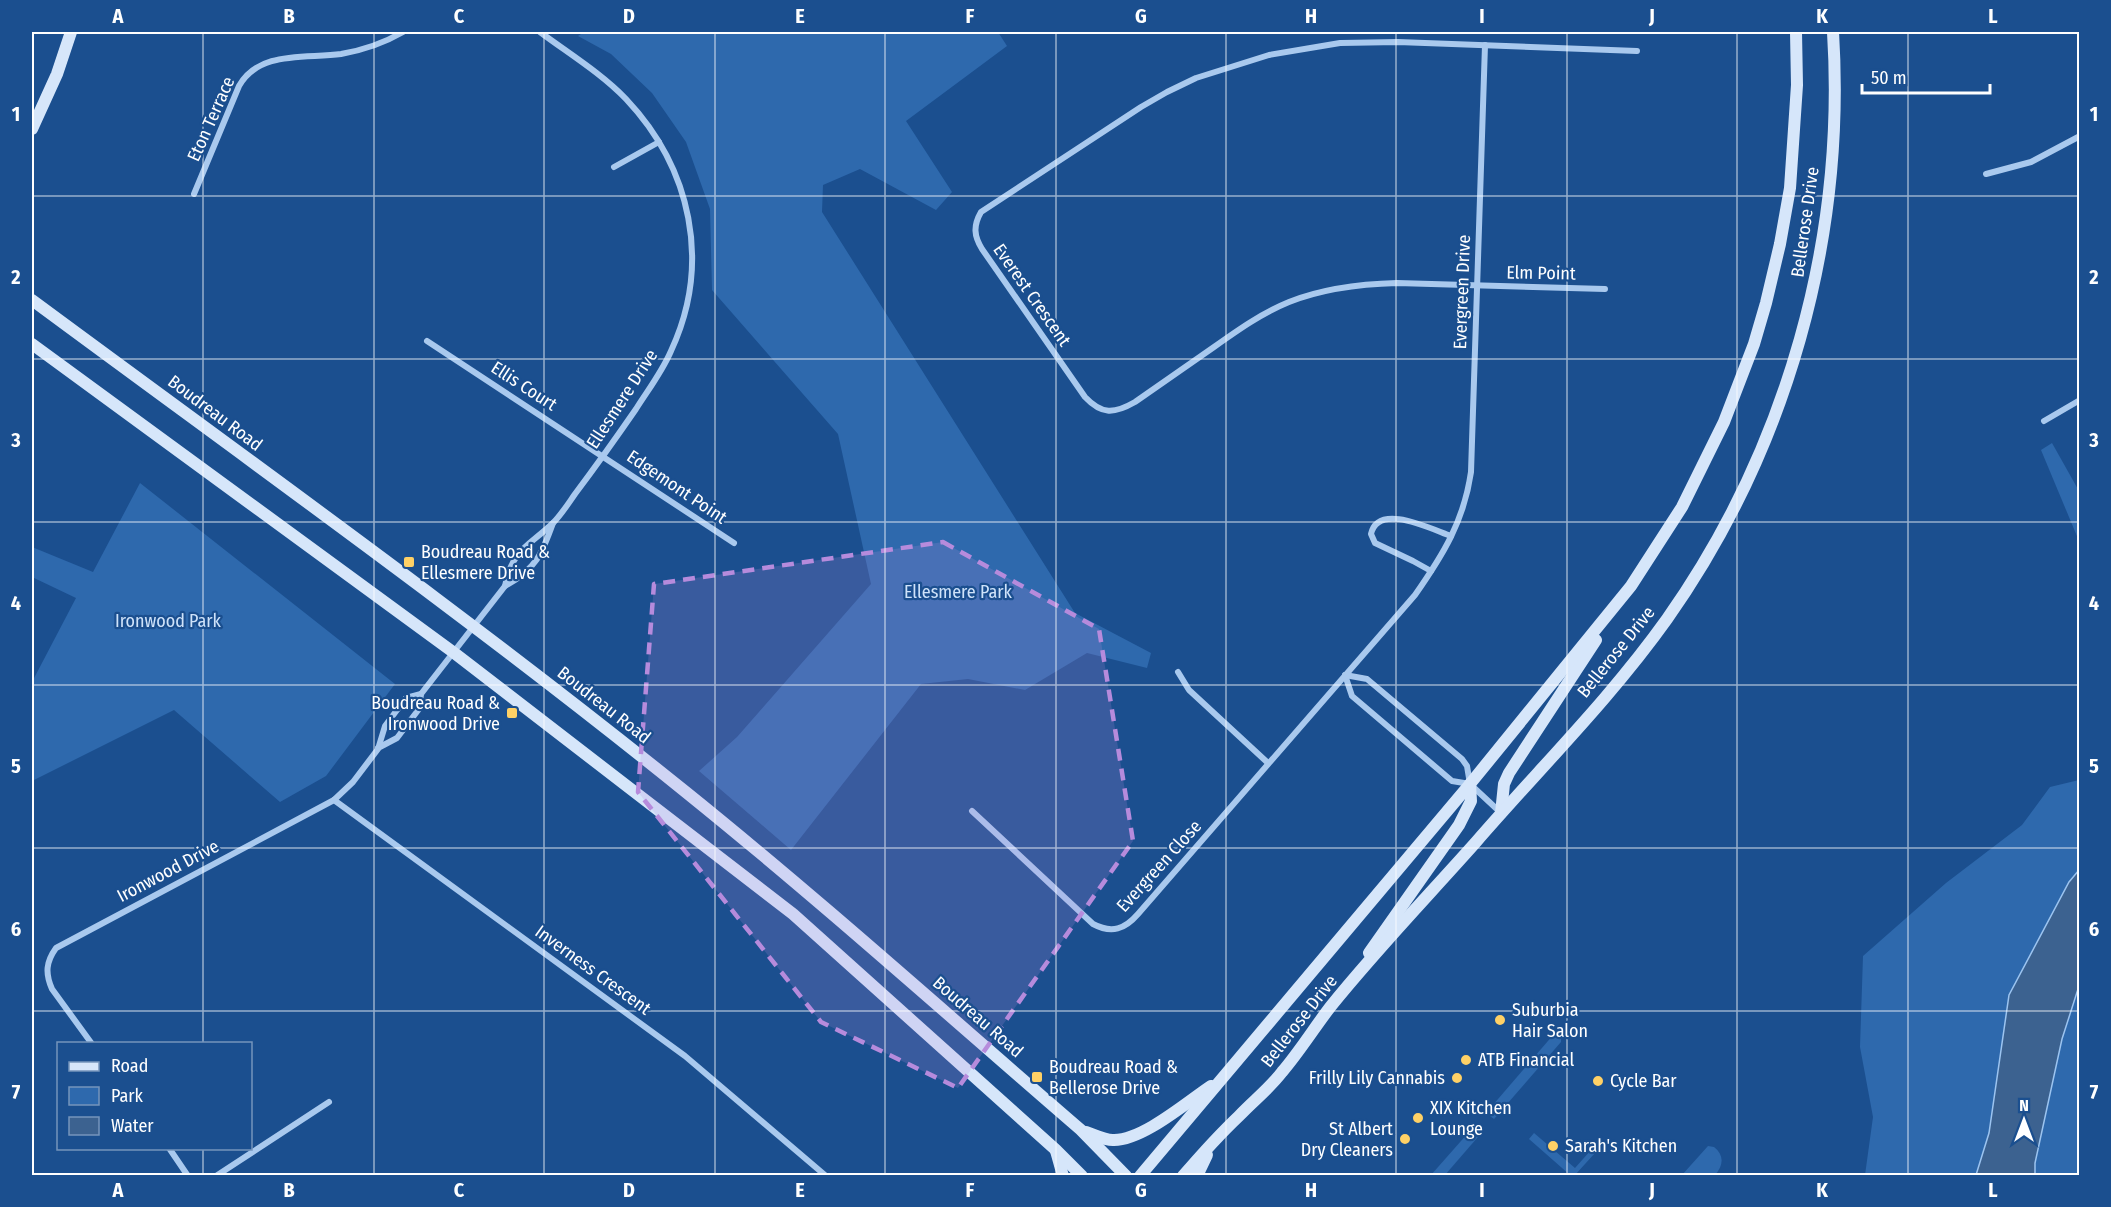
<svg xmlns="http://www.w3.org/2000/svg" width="2111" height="1207" font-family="'Fira Sans Condensed',sans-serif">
	<rect width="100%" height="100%" fill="#1b4f8f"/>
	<g fill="#2e69ad">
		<polygon points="584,32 998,32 1007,46 906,121 952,192 936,210 860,169 823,185 822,212 1075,613 1151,653 1147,668 1087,653 1025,690 968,679 921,684 791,850 699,771 737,737 871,584 838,434 712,290 710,209 686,142 652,93 611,54 578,36"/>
		<polygon points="2052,443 2079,491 2079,541 2041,450"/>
		<polygon points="140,483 395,684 326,776 280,802 174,710 32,781 32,682 76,598 32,577 32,547 93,572"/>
		<polygon points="2079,780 2079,870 2069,882 1976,1175 1865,1175 1873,1117 1860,1047 1863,956 1946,883 2022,825 2050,787"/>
		<polygon points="2079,986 2079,1175 2035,1176 2035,1163 2062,1039"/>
		<polygon points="1554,1034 1561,1037 1561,1042 1494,1119 1486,1113"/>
		<polygon points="1476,1124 1484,1130 1445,1175 1431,1175"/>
		<polygon points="1534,1133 1575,1168 1591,1150 1595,1153 1575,1175 1570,1175 1529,1139"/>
		<path d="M 1708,1146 L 1714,1147 C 1724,1155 1724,1165 1715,1175 L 1682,1175 Z"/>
	</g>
	<polygon fill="#3c6290" stroke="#9cc4f0" stroke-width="1.5" points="2079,870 2079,986 2062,1039 2035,1163 2035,1175 1976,1175 1989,1133 2009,995 2069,882"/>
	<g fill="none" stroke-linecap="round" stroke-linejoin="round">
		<g stroke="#a9c9ee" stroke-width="6">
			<polyline points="614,167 659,142"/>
			<polyline points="1986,174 2031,162 2080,136"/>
			<path d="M 194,194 L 239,86 C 259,50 307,59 341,54 C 364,50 384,43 403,32"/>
			<path d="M 1605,289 L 1397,283 C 1360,284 1324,288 1289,302 C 1262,313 1238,330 1214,347 C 1188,365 1161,384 1135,402 C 1114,414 1102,415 1085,397 L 982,249 C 974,236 973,226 981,212 L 1141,107 L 1167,92 L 1196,78 L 1269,55 L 1340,43 L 1398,42 L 1637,51"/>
			<polyline points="427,341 734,543"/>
			<polyline points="2044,421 2080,400"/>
			<path d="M 1431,571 L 1413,561 L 1375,543 L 1371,534 C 1378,502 1431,529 1451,536"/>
			<path d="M 505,586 C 513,548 528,547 553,523 C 561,515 568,504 575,494 C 596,466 616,438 636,409 C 648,390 662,372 671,351 C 712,263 691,168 626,99 C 601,73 568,53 540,32"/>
			<polyline points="1178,672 1189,690 1268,763"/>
			<polyline points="1345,675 1352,696 1452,781 1470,784 1500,812"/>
			<polyline points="1345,675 1367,679 1462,759 1467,766 1470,784"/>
			<path d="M 378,748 L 397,738 L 419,709 L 421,694 L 505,586 C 536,569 542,554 553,523"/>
			<polyline points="334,800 685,1056 826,1176"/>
			<path d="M 972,811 L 1093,924 C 1112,934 1125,929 1138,914 L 1415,595 C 1443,555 1464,521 1471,472 L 1485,45"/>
			<path d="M 92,1044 L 52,989 C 45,973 46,962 56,948 L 334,800 L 353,782 L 378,749 L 385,726 L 406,698 L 421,694"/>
			<polyline points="169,1148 188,1176"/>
			<polyline points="216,1176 329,1102"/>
		</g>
		<g stroke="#d6e6fa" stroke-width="12">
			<polyline points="32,129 57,74 71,32"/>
			<path d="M 32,300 C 251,462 474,621 687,793 C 821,901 950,1017 1081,1130 L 1126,1176"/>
			<polyline points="32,344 453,652 793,914 1056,1150 1082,1176"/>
			<polyline points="1501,813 1504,784 1509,773 1596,640"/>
			<polyline points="1369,953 1459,825 1471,801 1470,784"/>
			<path d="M 1086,1132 C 1095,1135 1104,1140 1113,1140 C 1142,1141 1187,1102 1211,1086"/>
			<polyline points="1056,1151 1063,1176"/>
			<polyline points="1140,1176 1470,784 1631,586 1682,507 1724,422 1754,344 1766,303 1780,244 1790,188 1797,85 1796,32"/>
			<path d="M 1183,1176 C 1201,1155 1219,1135 1239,1116 C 1253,1101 1270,1088 1282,1072 C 1300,1051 1314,1028 1331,1006 C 1376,950 1428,896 1476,842 C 1540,768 1610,699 1667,619 C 1787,449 1846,239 1833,32"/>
			<polyline points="1197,1176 1207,1155"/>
		</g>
	</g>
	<path fill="#b68bdc" fill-opacity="0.2" stroke="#b68bdc" stroke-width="4.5" stroke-dasharray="12 8" stroke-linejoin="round" d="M 943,542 L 1099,629 L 1133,841 L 958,1088 L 821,1022 L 638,792 L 654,584 Z"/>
	<path fill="none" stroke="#fff" stroke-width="1.5" stroke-opacity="0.55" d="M 203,32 L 203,1044M 374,32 L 374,1176M 544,32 L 544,1176M 715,32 L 715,1176M 885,32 L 885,1176M 1056,32 L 1056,1176M 1226,32 L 1226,1176M 1396,32 L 1396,1176M 1567,32 L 1567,1176M 1737,32 L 1737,1176M 1908,32 L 1908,1176M 32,196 L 2080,196M 32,359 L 2080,359M 32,522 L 2080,522M 32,685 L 2080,685M 32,848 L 2080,848M 32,1011 L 2080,1011M 203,1148 L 203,1176"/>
	<g fill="#ffd166" stroke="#1b4f8f" stroke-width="2">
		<rect x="403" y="556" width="12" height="12" rx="3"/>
		<rect x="506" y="707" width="12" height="12" rx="3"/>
		<circle cx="1500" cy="1020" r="6"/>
		<circle cx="1466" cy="1060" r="6"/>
		<rect x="1031" y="1071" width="12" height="12" rx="3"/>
		<circle cx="1457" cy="1078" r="6"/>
		<circle cx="1598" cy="1081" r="6"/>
		<circle cx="1418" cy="1118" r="6"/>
		<circle cx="1405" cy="1139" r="6"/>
		<circle cx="1553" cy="1146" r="6"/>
	</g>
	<g text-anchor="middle" stroke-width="4.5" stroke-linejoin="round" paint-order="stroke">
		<g font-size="18" fill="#fff" stroke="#1b4f8f">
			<text transform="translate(211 119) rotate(-66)" y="6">Eton Terrace</text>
			<text transform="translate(1805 222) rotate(-82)" y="6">Bellerose Drive</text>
			<text transform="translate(1541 273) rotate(1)" y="6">Elm Point</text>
			<text transform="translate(1462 292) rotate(-88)" y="6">Evergreen Drive</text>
			<text transform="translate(1032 295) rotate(55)" y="6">Everest Crescent</text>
			<text transform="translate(524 386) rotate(33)" y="6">Ellis Court</text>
			<text transform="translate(622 399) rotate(-57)" y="6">Ellesmere Drive</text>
			<text transform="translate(215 413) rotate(37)" y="6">Boudreau Road</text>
			<text transform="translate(677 487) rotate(34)" y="6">Edgemont Point</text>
			<text transform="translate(1616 652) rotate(-51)" y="6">Bellerose Drive</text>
			<text transform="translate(604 705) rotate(38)" y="6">Boudreau Road</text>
			<text transform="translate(1159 866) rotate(-48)" y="6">Evergreen Close</text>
			<text transform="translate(168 871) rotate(-28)" y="6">Ironwood Drive</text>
			<text transform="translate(593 970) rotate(36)" y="6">Inverness Crescent</text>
			<text transform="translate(978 1017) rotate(41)" y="6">Boudreau Road</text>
			<text transform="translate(1299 1021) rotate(-52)" y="6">Bellerose Drive</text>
		</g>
		<g font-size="18" fill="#fff" stroke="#1b4f8f" text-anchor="start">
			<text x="421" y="558">Boudreau Road &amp;<tspan x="421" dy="21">Ellesmere Drive</tspan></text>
			<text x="500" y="709" text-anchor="end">Boudreau Road &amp;<tspan x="500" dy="21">Ironwood Drive</tspan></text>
			<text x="1512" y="1016">Suburbia<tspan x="1512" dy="21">Hair Salon</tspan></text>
			<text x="1478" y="1066">ATB Financial</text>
			<text x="1049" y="1073">Boudreau Road &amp;<tspan x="1049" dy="21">Bellerose Drive</tspan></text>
			<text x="1445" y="1084" text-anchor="end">Frilly Lily Cannabis</text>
			<text x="1610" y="1087">Cycle Bar</text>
			<text x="1430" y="1114">XIX Kitchen<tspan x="1430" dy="21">Lounge</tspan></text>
			<text x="1393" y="1135" text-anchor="end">St Albert<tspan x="1393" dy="21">Dry Cleaners</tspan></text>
			<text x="1565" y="1152">Sarah's Kitchen</text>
		</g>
		<g font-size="18" fill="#cfe3fa" stroke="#1b4f8f">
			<text x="958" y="598">Ellesmere Park</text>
			<text x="168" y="627">Ironwood Park</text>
		</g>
	</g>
	<rect width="2111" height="1207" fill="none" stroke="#1b4f8f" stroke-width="66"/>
	<rect x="57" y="1042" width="195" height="108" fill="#1b4f8f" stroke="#7695bc" stroke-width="1.5"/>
	<rect x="69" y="1062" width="30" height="9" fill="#d6e6fa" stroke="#7695bc" stroke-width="1.5"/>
	<text x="111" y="1072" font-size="18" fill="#ffffff">Road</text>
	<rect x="69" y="1087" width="30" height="18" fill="#2e69ad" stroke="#7695bc" stroke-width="1.5"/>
	<text x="111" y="1102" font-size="18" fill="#ffffff">Park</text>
	<rect x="69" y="1117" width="30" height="18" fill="#3c6290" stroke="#7695bc" stroke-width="1.5"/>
	<text x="111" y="1132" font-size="18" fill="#ffffff">Water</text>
	<g transform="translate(2024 1120)" stroke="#1b4f8f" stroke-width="4.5" paint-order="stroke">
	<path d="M0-4.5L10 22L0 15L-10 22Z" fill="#ffffff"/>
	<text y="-9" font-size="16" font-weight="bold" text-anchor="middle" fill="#ffffff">N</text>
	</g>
	<path d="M1862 84v9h128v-9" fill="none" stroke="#ffffff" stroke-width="3"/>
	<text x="1871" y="84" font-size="18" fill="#ffffff" stroke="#1b4f8f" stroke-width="4.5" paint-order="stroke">50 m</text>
	<rect x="33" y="33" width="2045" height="1141" fill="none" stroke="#fff" stroke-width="2"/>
	<g font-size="20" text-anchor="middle" font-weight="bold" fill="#fff">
		<text x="118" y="23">A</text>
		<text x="289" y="23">B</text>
		<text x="459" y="23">C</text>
		<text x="629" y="23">D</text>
		<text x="800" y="23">E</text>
		<text x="970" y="23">F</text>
		<text x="1141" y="23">G</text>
		<text x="1311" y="23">H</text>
		<text x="1482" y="23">I</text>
		<text x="1652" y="23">J</text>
		<text x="1822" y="23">K</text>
		<text x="1993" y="23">L</text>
		<text x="16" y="121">1</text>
		<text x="2094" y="121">1</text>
		<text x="16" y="284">2</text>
		<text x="2094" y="284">2</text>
		<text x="16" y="447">3</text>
		<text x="2094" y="447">3</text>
		<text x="16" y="610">4</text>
		<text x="2094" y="610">4</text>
		<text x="16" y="773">5</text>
		<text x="2094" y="773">5</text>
		<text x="16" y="936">6</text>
		<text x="2094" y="936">6</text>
		<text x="16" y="1099">7</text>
		<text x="2094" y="1099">7</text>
		<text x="118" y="1197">A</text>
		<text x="289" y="1197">B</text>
		<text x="459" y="1197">C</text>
		<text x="629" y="1197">D</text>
		<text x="800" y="1197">E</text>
		<text x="970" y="1197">F</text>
		<text x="1141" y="1197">G</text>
		<text x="1311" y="1197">H</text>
		<text x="1482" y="1197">I</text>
		<text x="1652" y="1197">J</text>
		<text x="1822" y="1197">K</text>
		<text x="1993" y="1197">L</text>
	</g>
</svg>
